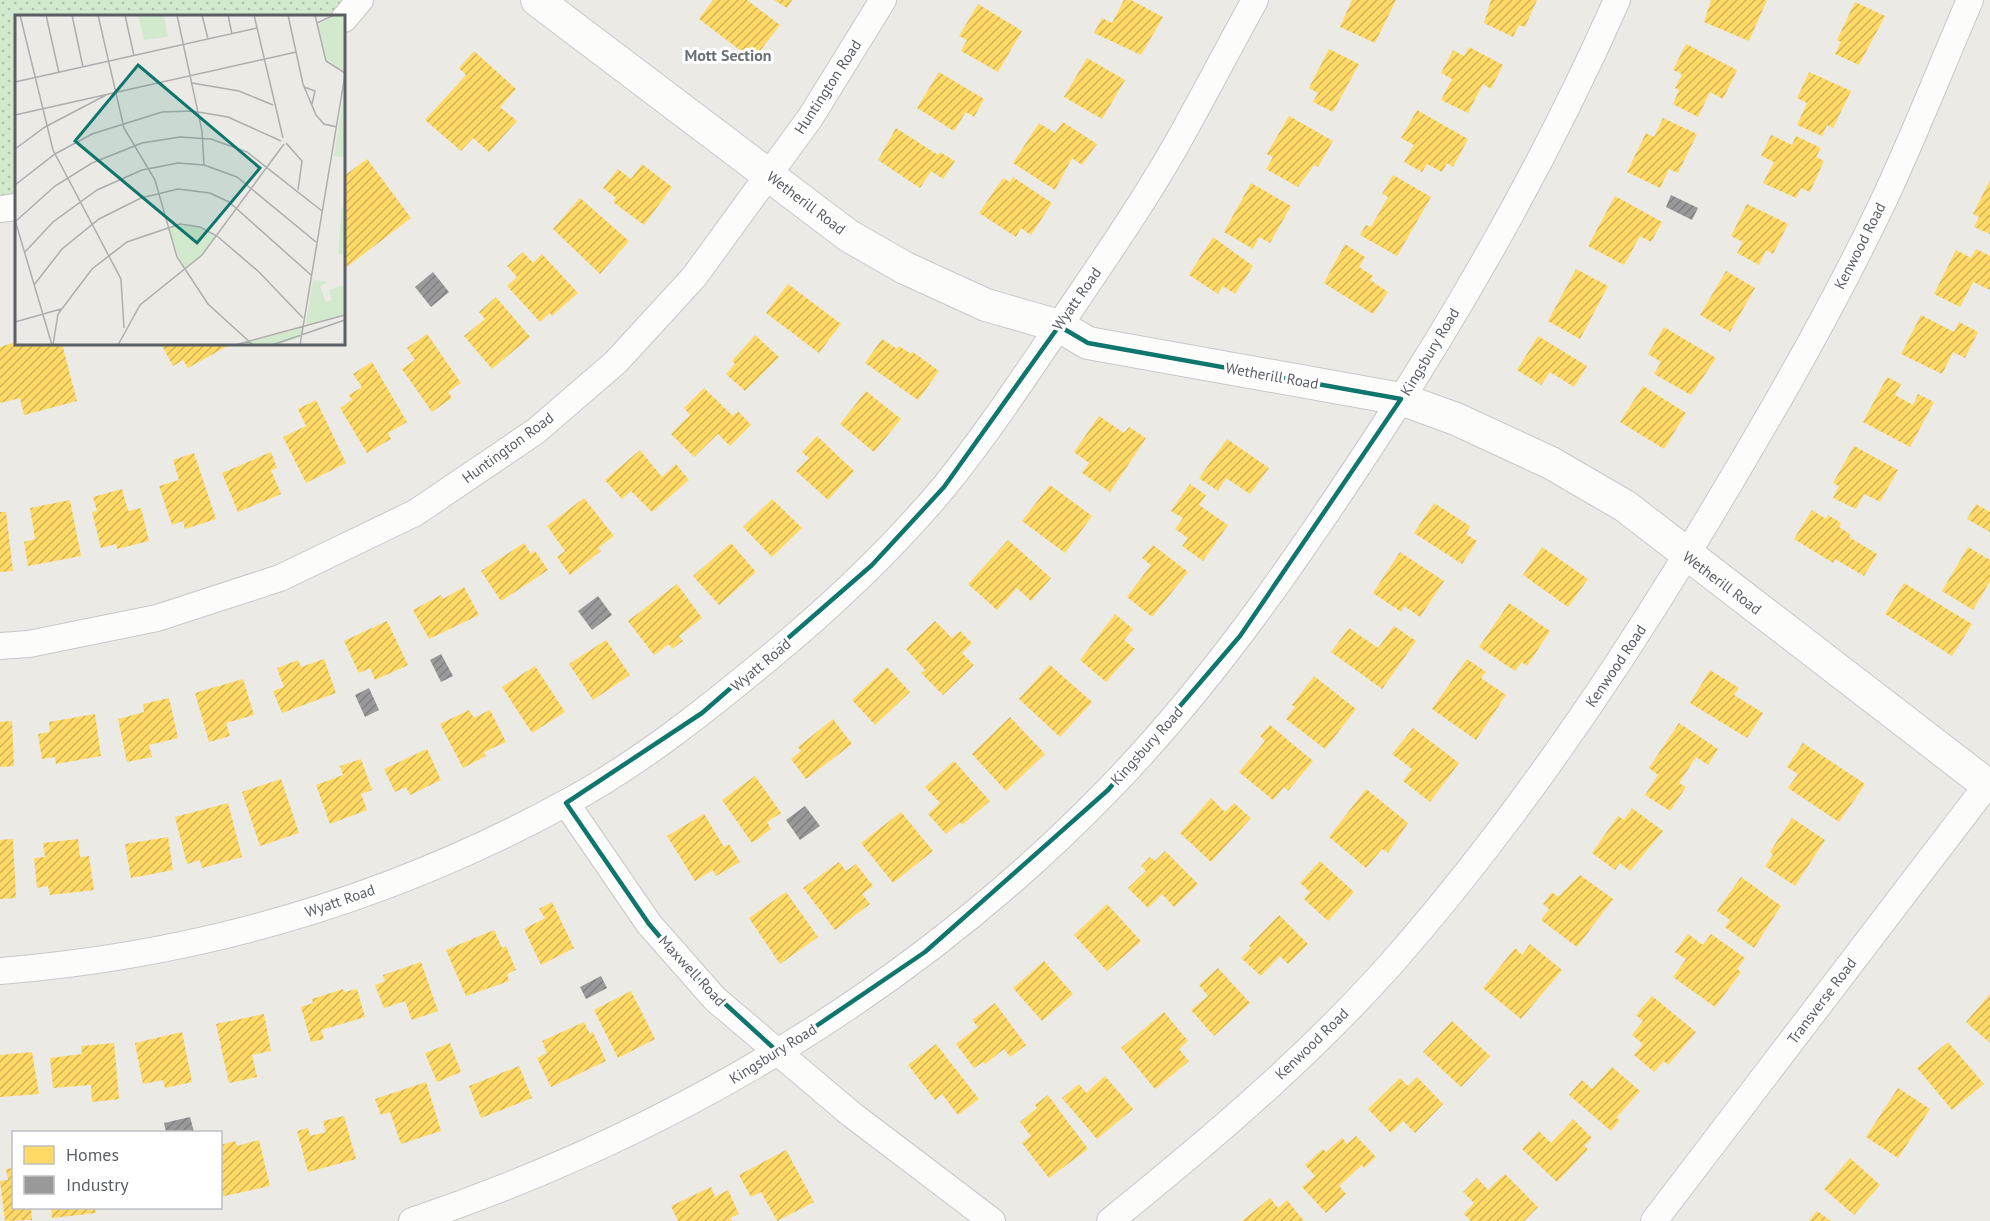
<svg xmlns="http://www.w3.org/2000/svg" width="1990" height="1221" font-family="'PT Sans',sans-serif">
	<defs>
		<pattern id="park-dots" width="8" height="8" patternUnits="userSpaceOnUse" patternTransform="scale(1.5)"><rect width="8" height="8" fill="#d2e9cd"/><path d="M2 2h.1M6 6h.1" fill="none" stroke="#adc0aa" stroke-width="1.8" stroke-linecap="round"/></pattern>
		<pattern id="homes-hatch" width="6" height="6" patternUnits="userSpaceOnUse" patternTransform="scale(1.5)"><rect width="6" height="6" fill="#ffd966"/><path d="M-1 1l2-2M0 6l6-6M5 7l2-2" fill="none" stroke="#d1b358"/></pattern>
		<pattern id="industry-hatch" width="6" height="6" patternUnits="userSpaceOnUse" patternTransform="scale(1.5)"><rect width="6" height="6" fill="#999"/><path d="M-1 1l2-2M0 6l6-6M5 7l2-2" fill="none" stroke="#808080"/></pattern>
	</defs>
	<rect width="100%" height="100%" fill="#ebeae4"/>
	<polygon fill="url(#park-dots)" points="0,0 360,0 344,16 16,16 16,207 0,209"/>
	<g fill="url(#homes-hatch)">
		<polygon points="713,0 747,0 780,25 753,60 699,19"/>
		<polygon points="774,0 792,0 787,8"/>
		<polygon points="1124,0 1131,0 1163,17 1141,55 1094,33 1102,18 1112,23"/>
		<polygon points="1352,0 1396,0 1375,43 1340,27"/>
		<polygon points="1491,0 1537,0 1525,27 1519,25 1513,37 1484,23"/>
		<polygon points="1711,0 1767,0 1749,41 1704,22"/>
		<polygon points="1855,2 1885,16 1859,65 1835,54 1841,42 1837,40"/>
		<polygon points="978,4 1022,31 998,72 961,51 967,40 959,36"/>
		<polygon points="1686,44 1737,70 1723,99 1710,92 1698,117 1673,104 1679,90 1675,88 1682,74 1673,70"/>
		<polygon points="1469,47 1503,65 1491,89 1483,84 1468,113 1441,100 1452,79 1441,73 1453,50 1464,56"/>
		<polygon points="1329,49 1359,64 1333,112 1313,102 1318,93 1309,88"/>
		<polygon points="474,51 516,89 500,107 517,121 489,152 473,138 461,151 425,120 466,75 459,68"/>
		<polygon points="1087,58 1125,80 1102,119 1064,97"/>
		<polygon points="939,72 984,99 974,117 966,112 954,131 917,108"/>
		<polygon points="1809,72 1851,91 1833,128 1827,125 1822,136 1797,125 1807,103 1797,98"/>
		<polygon points="1417,110 1468,139 1453,167 1447,163 1442,172 1427,164 1422,172 1404,162 1414,145 1401,138"/>
		<polygon points="1289,116 1333,141 1318,167 1314,165 1298,187 1266,169 1273,157 1267,154"/>
		<polygon points="1663,118 1697,134 1678,173 1669,169 1660,188 1627,172 1646,133 1654,137"/>
		<polygon points="1063,122 1097,144 1082,165 1072,158 1055,190 1013,163 1039,123 1055,133"/>
		<polygon points="896,128 938,155 940,152 955,161 943,179 931,171 920,188 878,160"/>
		<polygon points="1771,135 1792,145 1796,136 1821,148 1816,157 1824,161 1810,192 1801,188 1796,198 1763,183 1774,162 1761,156"/>
		<polygon points="367,159 411,218 344,269 344,176"/>
		<polygon points="642,164 672,187 644,225 613,202 616,198 603,188 618,169 631,179"/>
		<polygon points="1393,175 1431,197 1397,256 1360,235 1366,225 1371,227 1388,197 1382,194"/>
		<polygon points="1013,177 1052,203 1031,235 1021,228 1016,237 979,213 1003,178 1010,182"/>
		<polygon points="1990,180 1990,234 1974,227 1979,217 1973,214"/>
		<polygon points="1251,183 1291,206 1270,243 1259,237 1253,249 1224,232"/>
		<polygon points="1615,196 1662,222 1651,242 1640,236 1624,265 1588,246"/>
		<polygon points="580,198 629,241 600,274 553,229"/>
		<polygon points="1747,204 1788,224 1773,254 1766,250 1759,265 1737,253 1743,242 1731,236"/>
		<polygon points="1213,237 1253,266 1235,294 1223,286 1218,294 1189,275"/>
		<polygon points="1345,244 1365,257 1359,267 1373,276 1370,280 1388,292 1373,314 1324,283"/>
		<polygon points="1976,249 1990,256 1990,290 1973,282 1960,307 1934,294 1956,250 1971,258"/>
		<polygon points="523,252 533,263 542,254 578,293 552,316 550,313 540,322 507,286 517,277 507,266"/>
		<polygon points="1576,269 1608,286 1580,339 1548,321"/>
		<polygon points="1726,271 1755,288 1730,332 1700,315"/>
		<polygon points="788,284 841,324 819,353 766,313"/>
		<polygon points="496,297 530,337 492,369 464,336 485,319 479,312"/>
		<polygon points="1921,315 1954,332 1959,322 1978,332 1965,358 1953,352 1942,374 1901,354"/>
		<polygon points="1664,327 1716,358 1691,395 1654,374 1661,362 1648,354"/>
		<polygon points="427,334 461,383 448,392 452,398 432,412 402,369 415,360 407,348"/>
		<polygon points="755,335 779,357 745,391 726,374 735,364 732,361"/>
		<polygon points="1538,336 1587,366 1574,387 1550,372 1541,385 1517,370"/>
		<polygon points="882,339 897,349 899,346 911,354 913,352 939,371 918,400 865,363"/>
		<polygon points="16,342 62,344 77,401 24,415 20,398 0,403 0,347"/>
		<polygon points="161,344 231,344 188,368 183,360 173,366"/>
		<polygon points="372,362 407,422 388,433 391,439 367,453 340,408 352,400 349,395 362,387 353,374"/>
		<polygon points="1887,377 1901,384 1895,395 1913,405 1918,394 1934,402 1910,447 1863,422"/>
		<polygon points="1643,386 1686,413 1664,449 1620,422"/>
		<polygon points="704,388 733,416 738,411 751,425 730,446 718,434 694,457 671,434 690,415 684,408"/>
		<polygon points="866,391 901,419 874,452 840,424"/>
		<polygon points="316,400 346,463 306,483 283,437 306,426 298,409"/>
		<polygon points="1099,416 1124,433 1129,427 1146,438 1110,492 1082,473 1089,463 1074,452"/>
		<polygon points="817,436 854,471 828,500 796,471 809,458 802,452"/>
		<polygon points="1227,439 1269,468 1250,494 1226,478 1218,491 1199,478"/>
		<polygon points="1854,446 1898,470 1880,502 1864,494 1856,509 1833,498 1839,486 1833,483"/>
		<polygon points="640,450 662,477 676,464 689,480 652,512 631,491 622,499 605,480"/>
		<polygon points="271,452 277,468 271,470 281,494 238,512 222,473"/>
		<polygon points="194,453 216,519 185,529 183,521 172,525 159,486 179,480 173,460"/>
		<polygon points="1190,484 1206,495 1199,505 1228,525 1203,561 1182,546 1188,538 1175,529 1183,518 1171,511"/>
		<polygon points="1050,485 1092,516 1065,553 1022,521"/>
		<polygon points="122,489 128,511 141,508 149,541 117,549 116,544 101,548 92,512 97,511 93,497"/>
		<polygon points="584,498 614,536 598,548 601,551 570,575 557,557 565,551 547,526"/>
		<polygon points="772,499 802,528 772,557 743,527"/>
		<polygon points="70,500 81,556 28,566 24,542 35,539 30,508"/>
		<polygon points="1434,503 1470,526 1466,534 1477,541 1462,564 1414,533"/>
		<polygon points="1976,504 1990,512 1990,532 1967,519"/>
		<polygon points="1812,510 1826,519 1828,515 1841,523 1839,527 1850,534 1849,537 1877,554 1864,576 1835,559 1833,563 1794,539"/>
		<polygon points="0,512 6,512 13,571 0,572"/>
		<polygon points="1008,540 1051,578 1031,601 1017,588 997,610 968,584"/>
		<polygon points="524,543 531,554 535,551 548,570 501,601 481,571"/>
		<polygon points="731,543 756,572 719,605 693,576"/>
		<polygon points="1153,545 1188,572 1152,617 1127,597 1151,565 1142,558"/>
		<polygon points="1542,547 1588,579 1568,607 1523,575"/>
		<polygon points="1968,547 1990,560 1990,581 1973,610 1942,591"/>
		<polygon points="1400,552 1444,581 1420,617 1404,606 1401,612 1373,593"/>
		<polygon points="1904,583 1972,624 1952,656 1885,614"/>
		<polygon points="677,584 702,618 679,636 683,641 672,649 669,644 654,655 628,621"/>
		<polygon points="464,587 479,615 429,639 413,610 441,595 443,599"/>
		<polygon points="1509,603 1550,631 1527,666 1522,662 1515,671 1479,647"/>
		<polygon points="1115,614 1133,629 1124,640 1135,649 1106,682 1080,660"/>
		<polygon points="387,621 408,665 375,680 370,668 359,673 344,641"/>
		<polygon points="935,621 952,638 960,631 972,643 962,653 974,665 943,695 921,673 925,670 906,649"/>
		<polygon points="1394,626 1416,641 1382,689 1331,652 1349,628 1378,648"/>
		<polygon points="606,640 630,675 593,700 569,664"/>
		<polygon points="324,659 336,693 282,713 273,691 284,687 277,668 298,660 301,667"/>
		<polygon points="1467,659 1486,672 1481,678 1506,695 1476,740 1432,709"/>
		<polygon points="1050,665 1092,702 1060,737 1019,699"/>
		<polygon points="535,666 565,712 532,733 502,687"/>
		<polygon points="887,667 910,692 875,725 852,700"/>
		<polygon points="1710,670 1739,688 1734,695 1763,713 1747,738 1690,703"/>
		<polygon points="1314,676 1356,709 1325,749 1286,719 1295,707 1292,705"/>
		<polygon points="243,679 254,715 226,723 230,736 209,742 195,693"/>
		<polygon points="169,698 178,738 149,745 152,757 127,762 118,719 144,712 143,704"/>
		<polygon points="469,710 474,718 490,710 506,742 484,752 486,756 463,768 440,724"/>
		<polygon points="95,714 101,756 56,764 55,757 42,759 38,734 50,732 49,722"/>
		<polygon points="1010,717 1045,754 1006,791 972,754"/>
		<polygon points="833,719 852,744 806,779 791,759 801,751 798,747"/>
		<polygon points="12,721 14,766 0,767 0,722"/>
		<polygon points="1679,723 1718,749 1708,765 1696,757 1679,783 1686,787 1670,811 1645,795 1658,775 1649,768"/>
		<polygon points="1270,725 1313,761 1288,791 1284,787 1273,800 1239,772 1265,741 1260,736"/>
		<polygon points="1413,728 1459,763 1430,802 1403,781 1412,769 1392,754"/>
		<polygon points="1803,743 1865,784 1839,822 1788,788 1798,774 1787,767"/>
		<polygon points="427,749 441,780 410,795 406,787 395,792 384,769"/>
		<polygon points="361,759 372,790 361,794 367,810 330,824 316,785 343,775 340,766"/>
		<polygon points="954,761 990,801 962,825 960,822 946,834 928,814 940,803 925,787"/>
		<polygon points="755,776 781,813 767,822 771,829 752,843 722,800"/>
		<polygon points="281,779 299,833 260,846 242,792"/>
		<polygon points="1366,789 1408,823 1388,853 1382,849 1366,868 1329,837"/>
		<polygon points="1211,798 1225,812 1234,803 1251,818 1211,862 1180,833"/>
		<polygon points="228,803 242,857 202,868 200,860 187,864 175,817"/>
		<polygon points="1632,808 1663,831 1630,871 1620,863 1615,870 1592,853 1618,816 1624,820"/>
		<polygon points="901,812 933,851 893,883 861,843"/>
		<polygon points="704,814 724,847 729,844 740,862 716,876 713,870 695,881 667,836"/>
		<polygon points="1792,818 1825,840 1795,886 1765,866 1773,855 1770,852"/>
		<polygon points="168,837 173,870 131,878 125,844"/>
		<polygon points="13,839 16,898 0,899 0,840"/>
		<polygon points="78,839 80,857 89,856 94,890 50,895 48,886 37,888 34,858 45,857 43,843"/>
		<polygon points="1165,851 1198,884 1174,907 1162,894 1148,908 1128,888 1146,871 1141,866 1150,857 1155,861"/>
		<polygon points="1320,861 1354,892 1328,921 1304,899 1310,892 1300,883"/>
		<polygon points="839,862 846,871 856,864 873,886 862,894 870,904 835,930 803,888"/>
		<polygon points="1580,875 1613,899 1577,947 1541,920 1549,909 1543,904 1552,892 1558,897"/>
		<polygon points="1741,877 1781,906 1754,948 1725,927 1730,920 1717,911"/>
		<polygon points="786,892 818,937 780,964 749,918"/>
		<polygon points="552,902 574,948 541,965 524,929 545,918 539,909"/>
		<polygon points="1107,904 1141,941 1107,971 1074,935"/>
		<polygon points="1279,915 1308,944 1288,964 1280,956 1261,976 1241,958 1251,948 1249,946"/>
		<polygon points="494,930 502,948 506,946 516,970 507,974 509,981 466,996 446,950"/>
		<polygon points="1688,934 1703,945 1711,934 1745,958 1737,969 1741,972 1715,1007 1673,977 1686,959 1675,952"/>
		<polygon points="1530,944 1562,970 1521,1019 1483,988 1515,948 1522,955"/>
		<polygon points="1044,961 1073,994 1042,1021 1013,988"/>
		<polygon points="421,962 438,1011 412,1020 405,1001 384,1008 375,985 385,981 383,975"/>
		<polygon points="1218,968 1250,1003 1214,1036 1191,1010 1208,996 1199,985"/>
		<polygon points="343,989 344,992 357,989 365,1017 321,1030 324,1039 311,1042 301,1007 313,1003 312,999"/>
		<polygon points="631,991 655,1039 618,1058 594,1010"/>
		<polygon points="1990,994 1990,1043 1966,1022"/>
		<polygon points="1652,996 1696,1032 1668,1065 1664,1061 1654,1072 1634,1055 1643,1044 1632,1035 1643,1021 1636,1015"/>
		<polygon points="995,1003 1026,1045 1010,1057 1004,1049 985,1064 983,1062 974,1068 956,1044 978,1027 972,1020"/>
		<polygon points="1164,1012 1188,1041 1179,1049 1189,1061 1155,1089 1121,1048"/>
		<polygon points="264,1014 271,1051 252,1055 257,1077 229,1083 216,1024"/>
		<polygon points="1452,1021 1490,1056 1461,1087 1423,1052"/>
		<polygon points="584,1022 590,1034 593,1032 606,1061 551,1087 537,1058 547,1053 542,1041"/>
		<polygon points="182,1032 192,1082 165,1088 163,1080 143,1084 135,1043"/>
		<polygon points="1948,1042 1984,1084 1952,1110 1917,1068"/>
		<polygon points="114,1043 119,1099 92,1102 91,1085 53,1088 50,1058 82,1054 81,1046"/>
		<polygon points="450,1043 461,1072 437,1082 425,1053"/>
		<polygon points="936,1044 979,1099 958,1115 942,1094 935,1100 908,1065"/>
		<polygon points="32,1052 39,1094 0,1097 0,1055"/>
		<polygon points="519,1066 532,1098 481,1118 469,1086"/>
		<polygon points="1612,1067 1640,1091 1616,1118 1620,1120 1611,1131 1569,1095 1582,1080 1592,1089"/>
		<polygon points="1105,1076 1133,1109 1097,1139 1062,1098 1079,1084 1086,1093"/>
		<polygon points="1417,1077 1443,1104 1415,1133 1403,1121 1391,1133 1368,1109 1400,1078 1408,1086"/>
		<polygon points="426,1082 441,1131 401,1144 390,1112 381,1115 375,1099"/>
		<polygon points="1898,1088 1930,1109 1898,1158 1866,1137"/>
		<polygon points="1048,1095 1088,1149 1049,1178 1022,1143 1031,1136 1020,1122 1037,1108 1035,1105"/>
		<polygon points="344,1116 356,1159 308,1172 297,1131 308,1128 310,1136 326,1132 323,1121"/>
		<polygon points="1573,1119 1592,1138 1584,1146 1588,1149 1557,1182 1522,1149 1539,1131 1551,1143"/>
		<polygon points="1356,1136 1376,1157 1364,1168 1362,1165 1339,1186 1346,1194 1326,1213 1302,1187 1315,1176 1305,1165 1323,1149 1326,1152 1342,1138 1347,1144"/>
		<polygon points="259,1140 270,1186 220,1197 220,1145 235,1141 237,1146"/>
		<polygon points="786,1150 814,1202 777,1221 761,1192 751,1197 739,1175"/>
		<polygon points="1850,1158 1880,1185 1854,1215 1824,1189"/>
		<polygon points="14,1168 14,1208 31,1208 32,1220 5,1221 0,1181 8,1180 6,1169"/>
		<polygon points="1505,1174 1538,1207 1524,1221 1471,1221 1464,1214 1474,1203 1463,1192 1477,1178 1488,1190"/>
		<polygon points="711,1187 715,1197 728,1190 739,1214 730,1218 732,1221 678,1221 671,1206"/>
		<polygon points="1270,1198 1278,1208 1287,1200 1304,1221 1242,1221"/>
		<polygon points="51,1208 95,1208 96,1213 52,1218"/>
		<polygon points="1817,1211 1831,1221 1809,1221"/>
	</g>
	<g fill="url(#industry-hatch)">
		<polygon points="1671,195 1698,208 1692,220 1666,207"/>
		<polygon points="433,272 449,292 431,307 415,287"/>
		<polygon points="598,596 612,615 592,630 578,611"/>
		<polygon points="441,654 453,676 441,682 430,660"/>
		<polygon points="369,688 379,710 365,717 355,695"/>
		<polygon points="805,806 820,826 800,840 786,820"/>
		<polygon points="601,976 607,988 586,999 580,987"/>
		<polygon points="190,1117 194,1132 166,1132 164,1123"/>
	</g>
	<g fill="none" stroke-linecap="round" stroke-linejoin="round">
		<defs>
			<g id="minor">
				<polyline points="344,19 360,0"/>
				<polyline points="0,209 16,207"/>
				<polyline points="0,646 29,644 157,618 280,578 415,513 536,431 616,362 694,277 810,118 883,0"/>
				<polyline points="566,803 649,924 715,999 851,1114 992,1221"/>
				<path d="M 0,971 C 199,955 390,899 566,803 C 640,763 706,710 770,657 C 833,605 892,549 944,487 C 986,435 1023,379 1061,323 C 1100,265 1140,208 1175,147 C 1202,99 1228,49 1255,0"/>
				<path d="M 412,1221 C 673,1133 915,989 1108,790 C 1214,681 1300,555 1382,429 C 1471,292 1551,149 1617,0"/>
				<path d="M 1110,1221 C 1208,1142 1305,1060 1390,965 C 1502,838 1599,698 1687,554 C 1757,439 1825,323 1883,202 C 1914,136 1941,67 1970,0"/>
				<polyline points="1654,1221 1987,785"/>
			</g>
			<polyline id="tertiary" points="537,0 849,236 905,268 986,305 1059,326 1088,343 1401,399 1456,419 1551,463 1625,506 1990,787"/>
		</defs>
		<use href="#minor" stroke="#c7c8c7" stroke-width="28"/>
		<use href="#tertiary" stroke="#c7c8c7" stroke-width="34"/>
		<use href="#minor" stroke="#fcfcfb" stroke-width="26"/>
		<use href="#tertiary" stroke="#fcfcfb" stroke-width="32"/>
	</g>
	<path fill="none" stroke="#0f766e" stroke-width="4.5" stroke-linejoin="round" d="M 1059,326 L 1088,343 L 1401,399 L 1240,636 L 1108,790 L 925,952 L 778,1052 L 688,970 L 649,924 L 566,803 L 702,713 L 872,565 L 944,487 Z"/>
	<g text-anchor="middle" stroke-width="6" stroke-linejoin="round" paint-order="stroke">
		<g font-size="15" fill="#5a5f64" stroke="#fff">
			<text transform="translate(828 87) rotate(-57)" y="5">Huntington Road</text>
			<text transform="translate(806 203) rotate(37)" y="5">Wetherill Road</text>
			<text transform="translate(1860 246) rotate(-63)" y="5">Kenwood Road</text>
			<text transform="translate(1077 299) rotate(-55)" y="5">Wyatt Road</text>
			<text transform="translate(1430 352) rotate(-59)" y="5">Kingsbury Road</text>
			<text transform="translate(1272 376) rotate(10)" y="5">Wetherill Road</text>
			<text transform="translate(508 448) rotate(-36)" y="5">Huntington Road</text>
			<text transform="translate(1722 583) rotate(37)" y="5">Wetherill Road</text>
			<text transform="translate(761 665) rotate(-40)" y="5">Wyatt Road</text>
			<text transform="translate(1616 666) rotate(-56)" y="5">Kenwood Road</text>
			<text transform="translate(1147 746) rotate(-48)" y="5">Kingsbury Road</text>
			<text transform="translate(340 901) rotate(-19)" y="5">Wyatt Road</text>
			<text transform="translate(692 971) rotate(47)" y="5">Maxwell Road</text>
			<text transform="translate(1822 1001) rotate(-53)" y="5">Transverse Road</text>
			<text transform="translate(1312 1044) rotate(-44)" y="5">Kenwood Road</text>
			<text transform="translate(773 1054) rotate(-32)" y="5">Kingsbury Road</text>
		</g>
		<g font-size="16" font-weight="bold" fill="#6b7176" stroke="#fff">
			<text x="728" y="61">Mott Section</text>
		</g>
	</g>
	<g transform="translate(15 15)">
		<rect width="330" height="330" fill="#ebeae4"/>
		<path d="M 321,0 L 330,3 L 330,56 L 312,45 L 303,10 ZM 330,73 L 330,142 L 319,141 ZM 298,265 L 313,267 L 305,271 L 311,287 L 317,285 L 314,275 L 330,270 L 330,300 L 293,310 L 291,307 ZM 289,311 L 287,322 L 261,330 L 220,330 Z" fill="#d2e9cd"/>
		<path d="M 330,186 L 330,240 L 323,239 L 327,194 Z" fill="#d2e9cd"/>
		<path d="M 123,0 L 149,0 L 153,22 L 129,25 ZM 178,210 L 202,221 L 187,241 L 169,255 L 152,212 Z" fill="#d2e9cd"/>
		<path fill="none" stroke="#adaead" stroke-width="1.5" d="M 5,0 L 38,135 L 106,264 L 109,313M 31,0 L 44,58M 57,0 L 68,52M 83,0 L 109,113 L 140,165 L 162,242 L 193,289 L 238,330M 110,0 L 119,41M 162,0 L 187,116 L 189,150M 187,0 L 193,24M 213,0 L 217,19M 239,0 L 268,123M 273,0 L 288,69 L 301,100 L 309,109 L 322,112M 300,0 L 311,46 L 330,58M 302,8 L 319,0M 0,67 L 242,13M 177,68 L 224,76 L 258,90M 289,72 L 300,76 L 297,89M 0,100 L 281,37M 271,128 L 287,146 L 283,175M 0,134 L 30,112 L 93,79M 0,170 L 40,139 L 77,119 L 147,97 L 177,96 L 213,102 L 266,126M 0,205 L 37,330M 1,206 L 40,171 L 77,148 L 127,128 L 165,122 L 196,124 L 232,137 L 307,196M 10,237 L 38,207 L 82,175 L 127,155 L 163,148 L 189,150 L 222,162 L 301,227M 19,270 L 47,234 L 84,204 L 126,183 L 163,174 L 195,178 L 214,187 L 296,260M 0,307 L 46,294M 38,330 L 43,299 L 77,254 L 112,227 L 165,209 L 185,212 L 202,221 L 244,257 L 288,303M 103,330 L 125,290 L 187,240 L 269,129M 220,330 L 330,300M 257,330 L 330,305M 285,330 L 330,60"/>
		<path fill="#0f766e" fill-opacity="0.15" stroke="#0f766e" stroke-width="3" d="M 123,50 L 245,153 L 182,228 L 60,126 Z"/>
		<rect width="330" height="330" fill="none" stroke="#5a5f64" stroke-width="3"/>
	</g>
	<rect x="12" y="1131" width="210" height="78" fill="#ffffff" stroke="#bdbfc1" stroke-width="1.5"/>
	<rect x="24" y="1146" width="30" height="18" fill="#ffd966" stroke="#bdbfc1" stroke-width="1.5"/>
	<text x="66" y="1161" font-size="18" fill="#5a5f64">Homes</text>
	<rect x="24" y="1176" width="30" height="18" fill="#999999" stroke="#bdbfc1" stroke-width="1.5"/>
	<text x="66" y="1191" font-size="18" fill="#5a5f64">Industry</text>
</svg>
